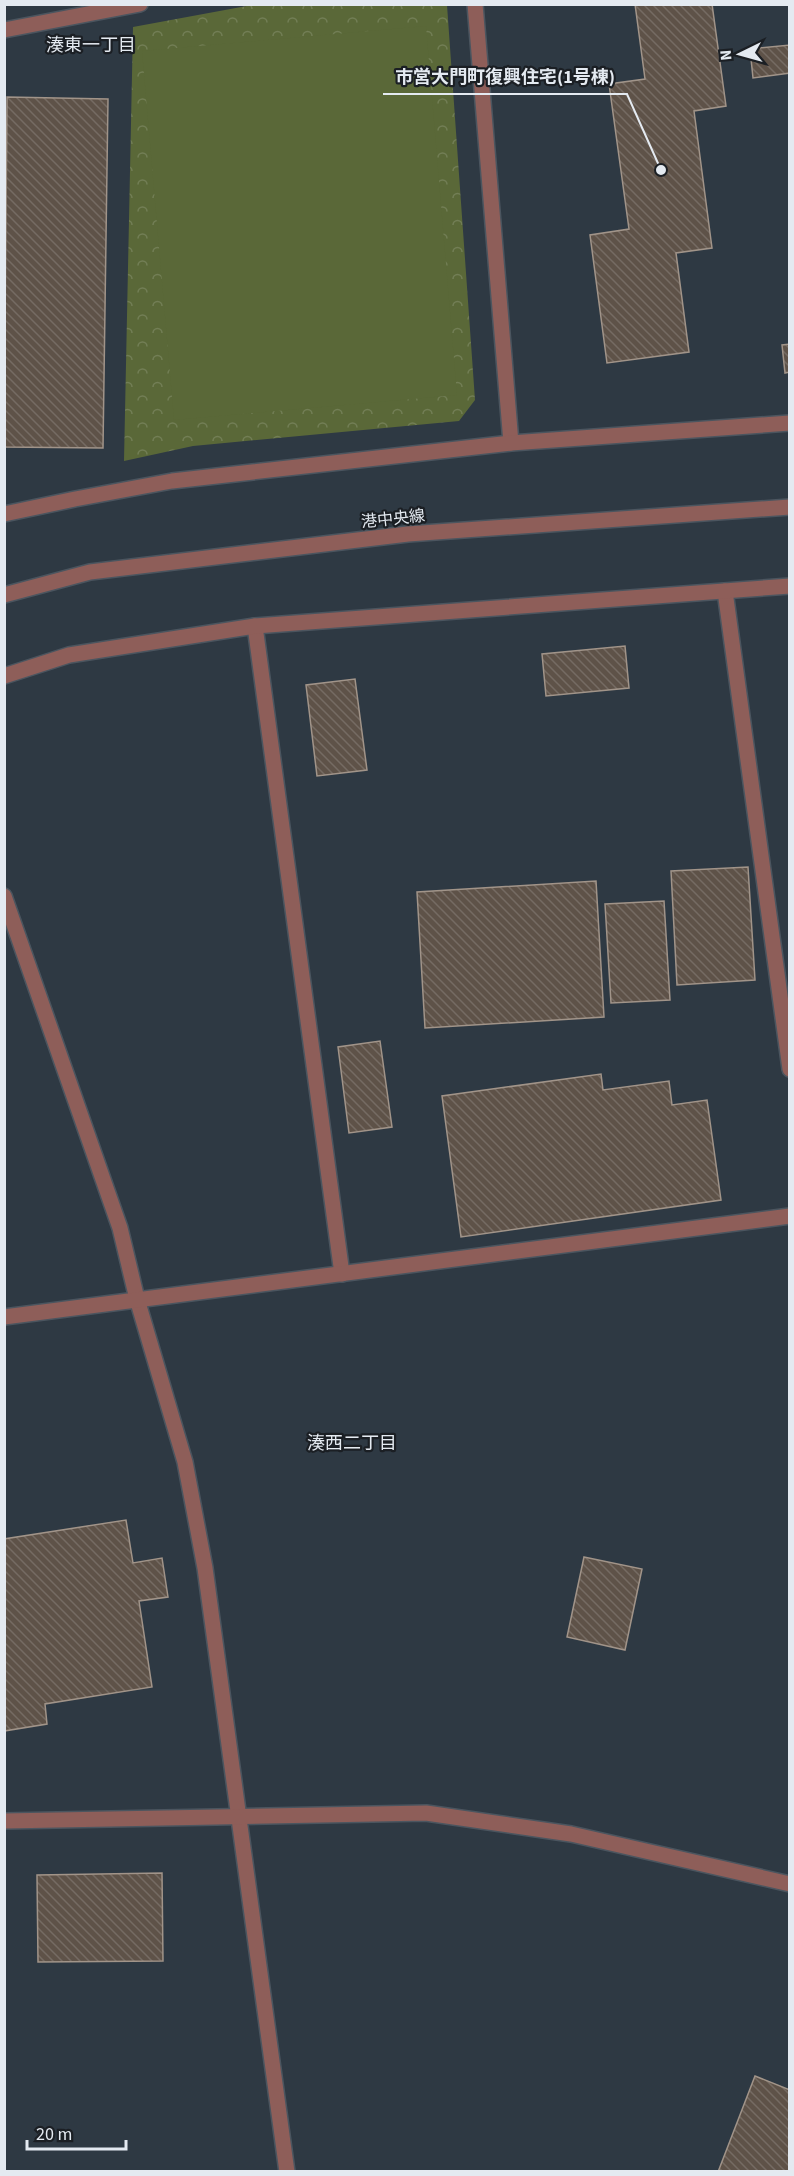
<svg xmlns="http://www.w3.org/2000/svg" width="794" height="2176" font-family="'Source Sans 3','Noto Sans JP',sans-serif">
	<defs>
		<pattern id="forest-crowns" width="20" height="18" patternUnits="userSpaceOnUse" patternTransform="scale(1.5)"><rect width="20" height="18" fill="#5a6838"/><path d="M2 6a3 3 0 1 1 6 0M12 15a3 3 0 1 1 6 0" fill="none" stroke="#727e55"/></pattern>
		<pattern id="building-back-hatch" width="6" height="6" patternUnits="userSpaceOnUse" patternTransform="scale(1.5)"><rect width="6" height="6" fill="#5e5248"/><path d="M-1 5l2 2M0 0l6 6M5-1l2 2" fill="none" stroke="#756b63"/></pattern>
	</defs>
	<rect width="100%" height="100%" fill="#2e3943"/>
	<polygon fill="url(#forest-crowns)" points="252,5 447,5 475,400 459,421 193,446 124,461 133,27"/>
	<polygon fill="#5a6838" points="426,26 457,395 174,420 142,51"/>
	<g fill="url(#building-back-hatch)" stroke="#a19489" stroke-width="1.5">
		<polygon points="635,4 712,4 726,106 694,111 712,248 676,253 689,352 607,363 590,235 629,229 609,84 645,79"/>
		<polygon points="790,45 790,73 753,78 750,49"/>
		<polygon points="7,97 108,99 103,448 4,447"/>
		<polygon points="790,344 790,372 785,373 782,345"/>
		<polygon points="625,646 629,688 546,696 542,654"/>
		<polygon points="355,679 367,770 317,776 306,685"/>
		<polygon points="748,867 755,980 677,985 671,871"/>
		<polygon points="596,881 604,1017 425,1028 417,892"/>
		<polygon points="664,901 670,1000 611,1003 605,904"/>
		<polygon points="380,1041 392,1127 349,1133 338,1047"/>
		<polygon points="601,1074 603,1090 669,1081 672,1105 707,1100 721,1200 461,1237 442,1096"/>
		<polygon points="126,1520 133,1563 162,1558 168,1597 139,1601 152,1687 45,1704 47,1724 4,1731 4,1539"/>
		<polygon points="584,1557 642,1569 625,1650 567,1637"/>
		<polygon points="162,1873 163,1961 38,1962 37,1875"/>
		<polygon points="755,2076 790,2090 790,2172 718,2172"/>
	</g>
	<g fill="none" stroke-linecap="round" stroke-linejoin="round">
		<defs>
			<g id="minor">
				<polyline points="475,4 511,443"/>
				<polyline points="4,30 140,4"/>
				<polyline points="4,514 75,499 172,481 511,443 790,423"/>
				<polyline points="725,591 790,1069"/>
				<polyline points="4,595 90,572 408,534 790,507"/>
				<polyline points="255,626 342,1274"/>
				<polyline points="4,676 69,655 255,626 790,586"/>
				<polyline points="4,896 120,1228 137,1299 185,1462 205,1568 287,2172"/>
				<polyline points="4,1317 790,1216"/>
				<polyline points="4,1821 426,1813 571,1834 790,1884"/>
			</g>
		</defs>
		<use href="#minor" stroke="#4b555f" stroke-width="18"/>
		<use href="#minor" stroke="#8e5e59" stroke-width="15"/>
	</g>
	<g text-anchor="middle" stroke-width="4.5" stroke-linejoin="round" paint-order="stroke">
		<g font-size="16" fill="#e4eaf1" stroke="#1b1f24">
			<text transform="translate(393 518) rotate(-6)" y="6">港中央線</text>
		</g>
		<g font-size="18" fill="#e4eaf1" stroke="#1b1f24">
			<text x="91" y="51">湊東一丁目</text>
			<text x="352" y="1449">湊西二丁目</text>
		</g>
	</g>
	<path fill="none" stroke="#e4eaf1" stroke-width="2" d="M661 170L627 94H383"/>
	<circle fill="#e4eaf1" stroke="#1b1f24" stroke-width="2" cx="661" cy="170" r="6"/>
	<g font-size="18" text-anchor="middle" font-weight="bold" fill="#e4eaf1" stroke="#1b1f24" stroke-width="4.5" stroke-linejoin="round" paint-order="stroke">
		<text x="505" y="83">市営大門町復興住宅(1号棟)</text>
	</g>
	<rect width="794" height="2176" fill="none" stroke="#e4eaf1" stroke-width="12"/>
	<g transform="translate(740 54) rotate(265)" stroke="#1b1f24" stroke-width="4.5" paint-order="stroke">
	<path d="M0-4.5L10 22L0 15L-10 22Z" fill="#e4eaf1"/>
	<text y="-9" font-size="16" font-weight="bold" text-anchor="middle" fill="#e4eaf1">N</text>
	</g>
	<path d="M27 2140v9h99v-9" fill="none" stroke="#e4eaf1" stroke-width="3"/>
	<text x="36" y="2140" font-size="18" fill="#e4eaf1" stroke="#1b1f24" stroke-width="4.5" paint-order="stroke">20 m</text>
</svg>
